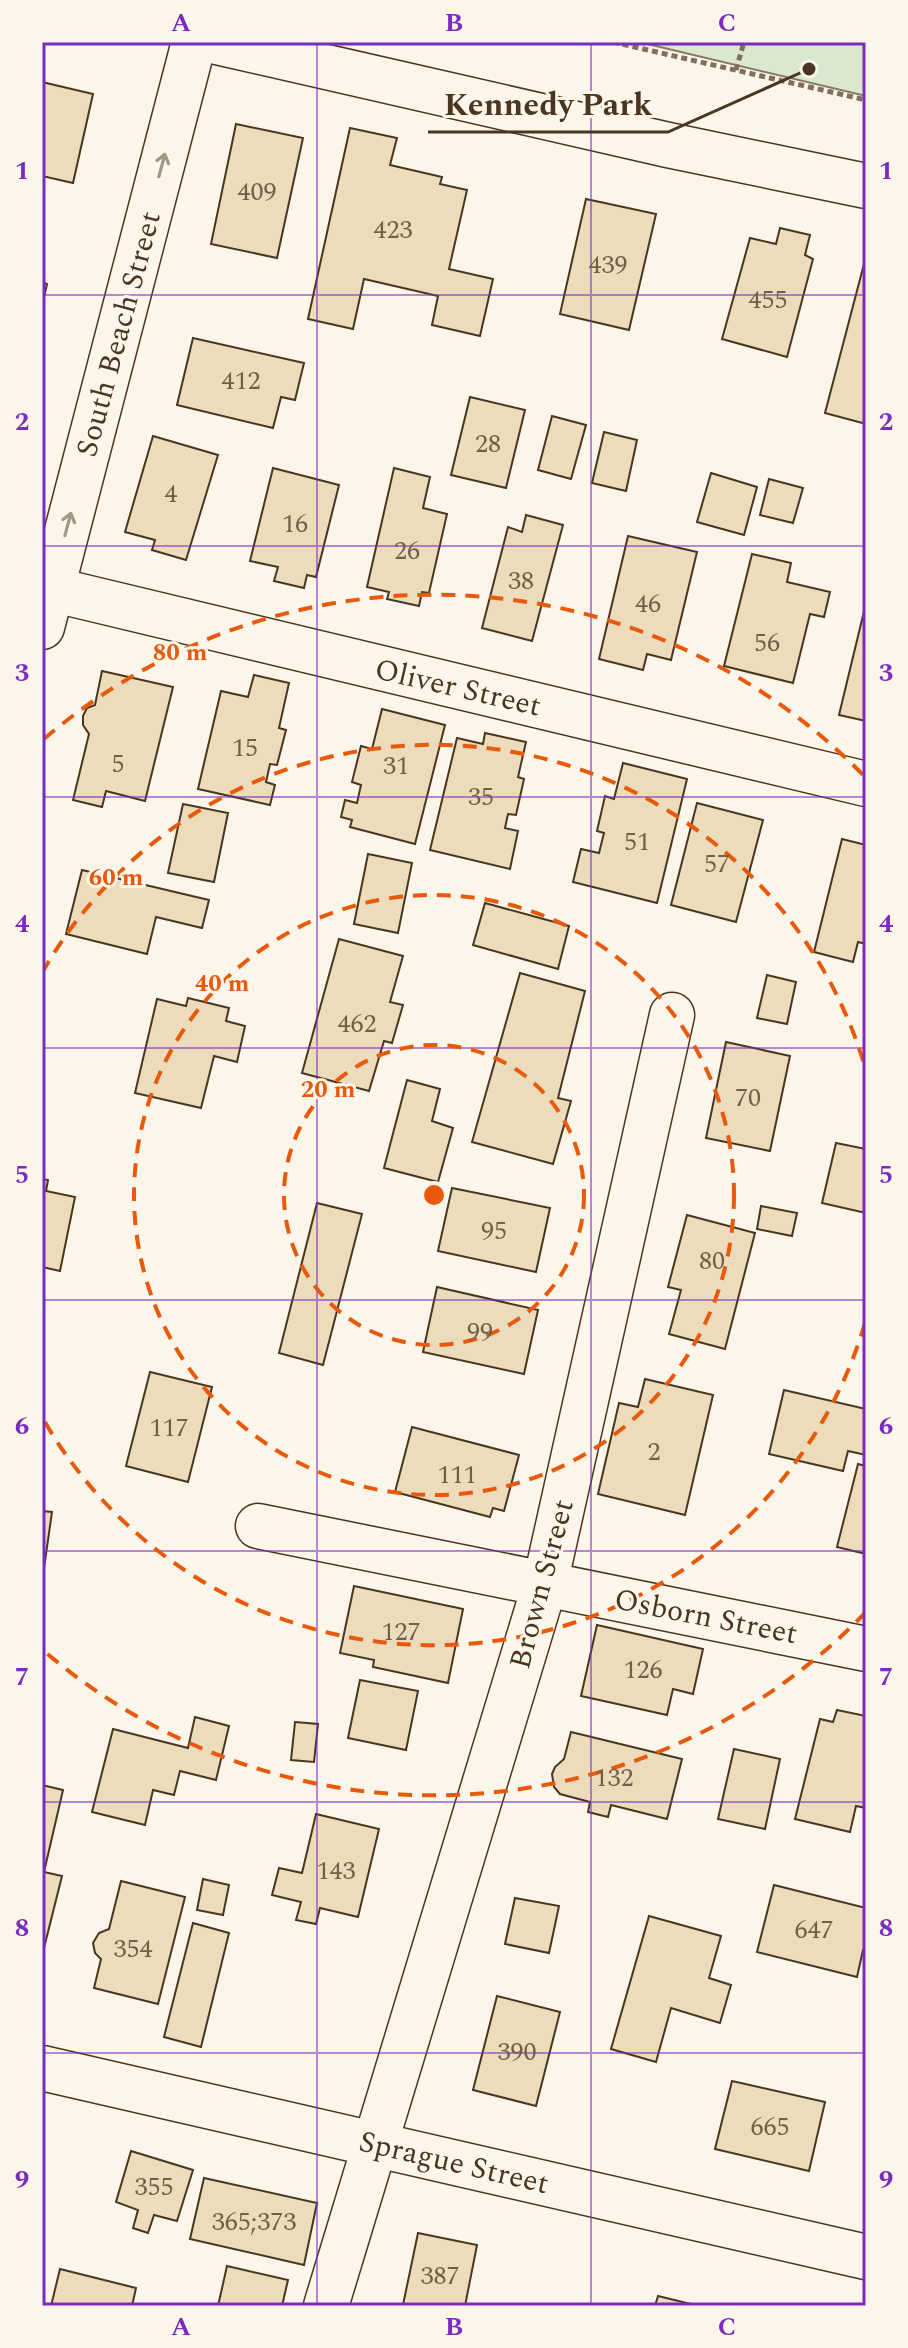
<svg xmlns="http://www.w3.org/2000/svg" width="908" height="2348" font-family="Spectral,serif">
	<rect width="100%" height="100%" fill="#fbf6e9"/>
	<polygon fill="#dce7d0" stroke="#887966" stroke-width="2" points="639,42 866,42 866,96"/>
	<g fill="#ecdcbc" stroke="#4a3520" stroke-width="2">
		<polygon points="42,82 93,94 73,183 42,176"/>
		<polygon points="236,124 303,138 277,258 211,244"/>
		<polygon points="350,128 397,138 390,165 442,177 440,184 467,190 449,269 493,279 480,336 432,325 438,296 364,279 353,329 308,319"/>
		<polygon points="586,199 656,214 629,330 560,314"/>
		<polygon points="780,228 810,235 805,255 813,259 787,357 722,339 750,238 776,244"/>
		<polygon points="864,264 866,265 866,424 825,413"/>
		<polygon points="42,282 47,284 42,306"/>
		<polygon points="193,338 304,363 295,400 281,397 273,428 177,405"/>
		<polygon points="470,397 525,410 506,488 451,475"/>
		<polygon points="552,416 586,425 571,479 538,470"/>
		<polygon points="604,432 637,440 626,491 592,483"/>
		<polygon points="153,436 218,455 186,560 152,550 155,540 125,532"/>
		<polygon points="273,468 339,485 316,577 307,575 304,588 274,581 278,567 250,561"/>
		<polygon points="394,468 430,477 423,508 447,514 429,593 422,592 419,606 387,599 389,592 367,587"/>
		<polygon points="711,473 757,487 744,535 697,522"/>
		<polygon points="769,479 803,488 793,523 760,515"/>
		<polygon points="526,515 563,525 532,641 482,628 508,527 522,532"/>
		<polygon points="628,536 697,552 671,660 647,654 643,670 599,659"/>
		<polygon points="752,554 791,563 787,582 830,592 824,617 810,614 793,683 724,666"/>
		<polygon points="866,603 866,721 839,715"/>
		<polygon points="102,671 173,687 145,801 106,791 102,807 73,800 89,734 83,725 83,716 87,708 95,705"/>
		<polygon points="254,675 289,683 279,728 286,730 277,765 270,764 266,782 275,785 270,805 198,789 221,691 248,697"/>
		<polygon points="382,709 445,725 415,844 350,827 352,820 341,817 345,800 357,803 361,785 352,782 361,746 372,749"/>
		<polygon points="485,733 526,742 518,777 524,779 516,815 508,814 505,828 518,831 510,869 430,850 457,738 483,744"/>
		<polygon points="623,763 687,779 657,903 573,882 581,849 599,853 604,833 597,831 605,796 614,799"/>
		<polygon points="697,803 763,820 736,922 671,905"/>
		<polygon points="183,804 228,813 214,882 168,873"/>
		<polygon points="842,839 866,845 866,944 858,942 853,962 814,952"/>
		<polygon points="368,854 412,863 398,933 354,924"/>
		<polygon points="82,870 209,900 202,928 156,917 147,954 66,934"/>
		<polygon points="485,903 569,926 558,969 473,945"/>
		<polygon points="339,939 403,956 390,1002 403,1005 392,1043 384,1041 369,1091 302,1073"/>
		<polygon points="520,973 585,991 558,1098 571,1101 553,1164 472,1142"/>
		<polygon points="767,975 796,982 787,1024 757,1018"/>
		<polygon points="188,998 229,1008 226,1021 245,1026 237,1062 214,1056 201,1108 135,1093 157,999 186,1006"/>
		<polygon points="726,1042 790,1056 770,1151 706,1138"/>
		<polygon points="407,1080 440,1089 432,1121 453,1128 438,1182 384,1168"/>
		<polygon points="836,1143 866,1149 866,1213 822,1203"/>
		<polygon points="42,1179 48,1180 46,1191 75,1197 60,1271 42,1267"/>
		<polygon points="452,1188 550,1208 536,1272 438,1251"/>
		<polygon points="317,1203 362,1214 323,1365 279,1353"/>
		<polygon points="761,1206 797,1213 792,1236 757,1229"/>
		<polygon points="687,1215 755,1233 725,1349 669,1334 681,1290 668,1287"/>
		<polygon points="437,1287 538,1310 524,1374 423,1352"/>
		<polygon points="150,1372 212,1387 188,1482 126,1466"/>
		<polygon points="645,1379 713,1395 685,1515 598,1494 619,1403 638,1407"/>
		<polygon points="784,1390 866,1409 866,1455 848,1451 843,1471 769,1454"/>
		<polygon points="412,1427 519,1455 504,1511 493,1508 490,1517 395,1492"/>
		<polygon points="858,1464 866,1466 866,1554 837,1547"/>
		<polygon points="42,1511 52,1512 42,1582"/>
		<polygon points="354,1586 463,1609 448,1683 373,1667 374,1660 340,1653"/>
		<polygon points="597,1625 703,1649 693,1694 673,1689 667,1715 581,1696"/>
		<polygon points="360,1680 418,1691 406,1750 348,1738"/>
		<polygon points="837,1710 866,1716 866,1808 856,1806 850,1832 795,1819 820,1719 833,1722"/>
		<polygon points="195,1717 229,1726 216,1780 180,1771 174,1795 153,1790 145,1825 92,1812 113,1729 188,1748"/>
		<polygon points="295,1722 318,1724 314,1762 291,1760"/>
		<polygon points="571,1732 682,1759 667,1819 611,1805 608,1817 588,1812 590,1802 560,1794 554,1787 552,1774 555,1767 564,1759"/>
		<polygon points="734,1749 780,1759 765,1829 718,1819"/>
		<polygon points="42,1785 63,1790 44,1872 62,1876 42,1956"/>
		<polygon points="316,1814 379,1829 358,1917 320,1908 316,1924 296,1920 301,1902 272,1895 279,1868 302,1873"/>
		<polygon points="203,1879 229,1885 223,1915 197,1910"/>
		<polygon points="121,1881 185,1897 158,2004 94,1988 101,1959 95,1953 93,1943 99,1933 109,1929"/>
		<polygon points="774,1885 866,1908 866,1951 863,1950 857,1977 757,1952"/>
		<polygon points="515,1898 559,1906 549,1953 505,1944"/>
		<polygon points="649,1916 721,1936 709,1978 731,1985 720,2023 671,2008 656,2062 611,2049"/>
		<polygon points="193,1923 229,1933 201,2047 164,2037"/>
		<polygon points="497,1996 560,2012 536,2106 473,2090"/>
		<polygon points="732,2081 825,2102 809,2171 715,2149"/>
		<polygon points="131,2151 193,2170 177,2221 154,2215 148,2233 133,2228 138,2210 116,2202"/>
		<polygon points="204,2178 317,2203 304,2265 190,2239"/>
		<polygon points="418,2233 477,2245 465,2306 403,2305"/>
		<polygon points="227,2266 288,2280 282,2306 218,2306"/>
		<polygon points="60,2269 136,2288 132,2306 51,2306"/>
		<polygon points="658,2296 699,2306 655,2306"/>
	</g>
	<g fill="none" stroke-linecap="round" stroke-linejoin="round">
		<defs>
			<g id="street">
				<polyline points="51,589 866,784"/>
				<polyline points="42,627 194,42"/>
				<polyline points="258,1526 866,1649"/>
				<polyline points="42,2068 866,2257"/>
				<polyline points="326,2306 545,1584 672,1015"/>
			</g>
			<polyline id="secondary" points="217,42 668,145 866,186"/>
		</defs>
		<use href="#street" stroke="#4a3520" stroke-width="47"/>
		<use href="#secondary" stroke="#4a3520" stroke-width="47"/>
		<g stroke="#7f6f5c" stroke-width="5" stroke-dasharray="6 4" stroke-linecap="butt">
			<polyline points="613,42 866,100"/>
			<polyline points="736,70 744,42"/>
		</g>
		<use href="#street" stroke="#fbf6e9" stroke-width="44"/>
		<use href="#secondary" stroke="#fbf6e9" stroke-width="44"/>
	</g>
	<defs><path id="oneway-shaft" d="M-6 0H5M1.5-3L5.5 0L1.5 3" fill="none" stroke-width="1.6" stroke-linecap="round" stroke-linejoin="round" transform="scale(2)"/></defs>
	<g stroke="#a29684">
		<use href="#oneway-shaft" transform="translate(162 165) rotate(-75)"/>
		<use href="#oneway-shaft" transform="translate(68 524) rotate(-75)"/>
	</g>
	<path fill="none" stroke="#7b2cbf" stroke-width="2" stroke-opacity="0.55" d="M 317,42 L 317,2306M 591,42 L 591,2306M 42,295 L 866,295M 42,546 L 866,546M 42,797 L 866,797M 42,1048 L 866,1048M 42,1300 L 866,1300M 42,1551 L 866,1551M 42,1802 L 866,1802M 42,2053 L 866,2053"/>
	<g fill="none" stroke="#e8590c" stroke-width="4" stroke-dasharray="14 10">
		<circle cx="434" cy="1195" r="150"/>
		<circle cx="434" cy="1195" r="300"/>
		<path d="M865 1323A450 450 0 0 1 42 1417M42 973A450 450 0 0 1 865 1067"/>
		<path d="M866 1612A600 600 0 0 1 44 1651M44 739A600 600 0 0 1 866 778"/>
	</g>
	<g text-anchor="middle" stroke-width="6" stroke-linejoin="round" paint-order="stroke">
		<g font-size="26" fill="#725f47">
			<text x="257" y="200">409</text>
			<text x="393" y="238">423</text>
			<text x="608" y="273">439</text>
			<text x="768" y="308">455</text>
			<text x="241" y="389">412</text>
			<text x="488" y="452">28</text>
			<text x="171" y="502">4</text>
			<text x="295" y="532">16</text>
			<text x="407" y="559">26</text>
			<text x="521" y="589">38</text>
			<text x="648" y="612">46</text>
			<text x="767" y="651">56</text>
			<text x="245" y="756">15</text>
			<text x="118" y="772">5</text>
			<text x="396" y="774">31</text>
			<text x="481" y="805">35</text>
			<text x="637" y="850">51</text>
			<text x="717" y="872">57</text>
			<text x="357" y="1032">462</text>
			<text x="748" y="1106">70</text>
			<text x="494" y="1239">95</text>
			<text x="712" y="1269">80</text>
			<text x="480" y="1340">99</text>
			<text x="169" y="1436">117</text>
			<text x="654" y="1460">2</text>
			<text x="457" y="1483">111</text>
			<text x="401" y="1640">127</text>
			<text x="643" y="1678">126</text>
			<text x="614" y="1786">132</text>
			<text x="336" y="1879">143</text>
			<text x="814" y="1938">647</text>
			<text x="133" y="1957">354</text>
			<text x="517" y="2060">390</text>
			<text x="770" y="2135">665</text>
			<text x="154" y="2195">355</text>
			<text x="254" y="2230">365;373</text>
			<text x="440" y="2284">387</text>
		</g>
		<g font-size="30" fill="#4a3520" stroke="#fbf6e9">
			<text transform="translate(118 334) rotate(-75)" y="10">South Beach Street</text>
			<text transform="translate(458 687) rotate(13)" y="10">Oliver Street</text>
			<text transform="translate(541 1584) rotate(-75)" y="10">Brown Street</text>
			<text transform="translate(706 1616) rotate(11)" y="10">Osborn Street</text>
			<text transform="translate(454 2162) rotate(13)" y="10">Sprague Street</text>
		</g>
	</g>
	<circle cx="434" cy="1195" r="12" fill="#e8590c" stroke="#fbf6e9" stroke-width="4"/>
	<g font-size="24" text-anchor="middle" font-weight="bold" fill="#e8590c" stroke="#fbf6e9" stroke-width="6" stroke-linejoin="round" paint-order="stroke">
		<text x="180" y="660">80 m</text>
		<text x="116" y="885">60 m</text>
		<text x="222" y="991">40 m</text>
		<text x="328" y="1097">20 m</text>
	</g>
	<path fill="none" stroke="#4a3520" stroke-width="3" d="M809 69L668 132H428"/>
	<circle fill="#4a3520" stroke="#fbf6e9" stroke-width="3" cx="809" cy="69" r="8"/>
	<g font-size="32" text-anchor="middle" font-weight="bold" fill="#4a3520" stroke="#fbf6e9" stroke-width="6" stroke-linejoin="round" paint-order="stroke">
		<text x="548" y="115">Kennedy Park</text>
	</g>
	<rect width="908" height="2348" fill="none" stroke="#fbf6e9" stroke-width="88"/>
	<rect x="44" y="44" width="820" height="2260" fill="none" stroke="#7b2cbf" stroke-width="3"/>
	<g font-size="26" text-anchor="middle" font-weight="bold" fill="#7b2cbf">
		<text x="181" y="31">A</text>
		<text x="454" y="31">B</text>
		<text x="727" y="31">C</text>
		<text x="22" y="179">1</text>
		<text x="886" y="179">1</text>
		<text x="22" y="430">2</text>
		<text x="886" y="430">2</text>
		<text x="22" y="681">3</text>
		<text x="886" y="681">3</text>
		<text x="22" y="932">4</text>
		<text x="886" y="932">4</text>
		<text x="22" y="1183">5</text>
		<text x="886" y="1183">5</text>
		<text x="22" y="1434">6</text>
		<text x="886" y="1434">6</text>
		<text x="22" y="1685">7</text>
		<text x="886" y="1685">7</text>
		<text x="22" y="1936">8</text>
		<text x="886" y="1936">8</text>
		<text x="22" y="2188">9</text>
		<text x="886" y="2188">9</text>
		<text x="181" y="2335">A</text>
		<text x="454" y="2335">B</text>
		<text x="727" y="2335">C</text>
	</g>
</svg>
